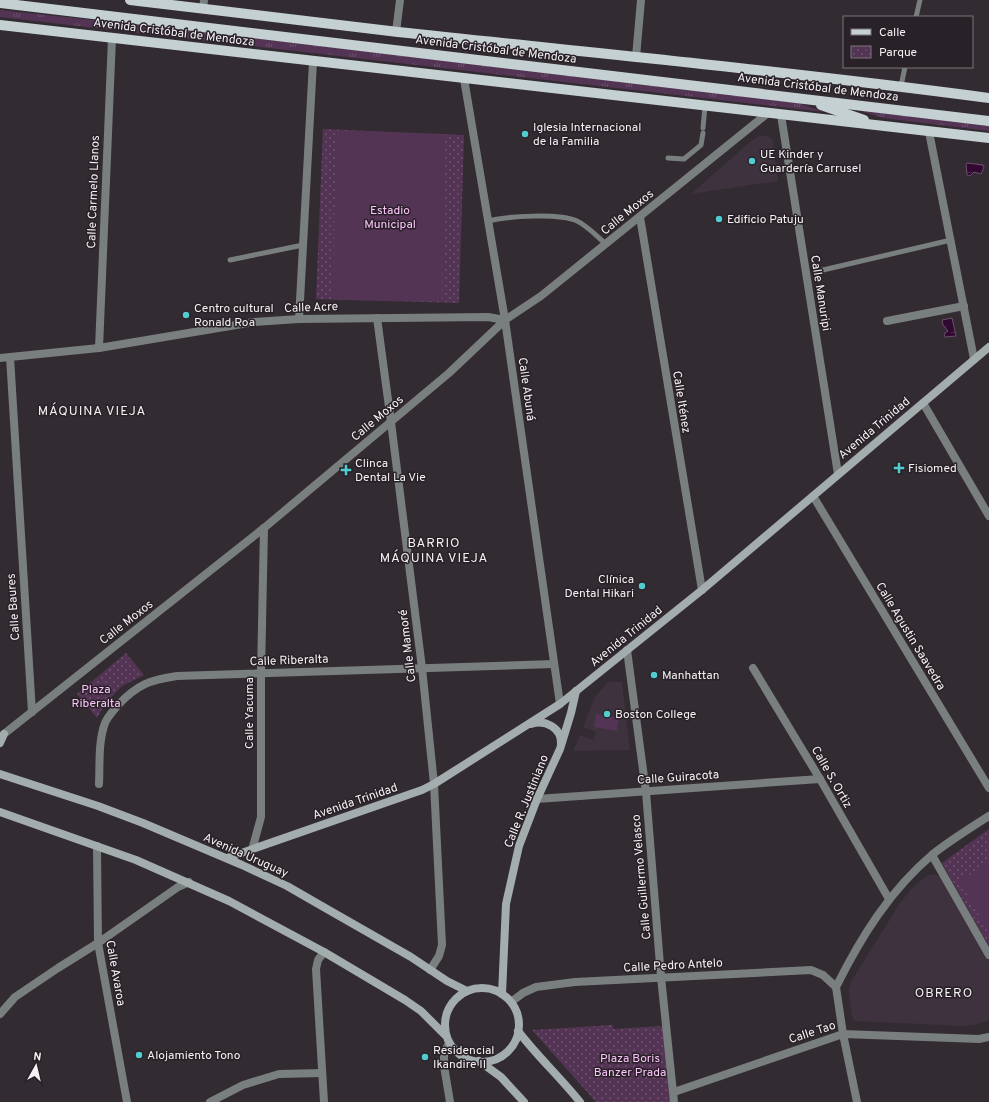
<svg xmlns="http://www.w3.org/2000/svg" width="989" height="1102" font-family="Overpass,sans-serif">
	<defs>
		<pattern id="grass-tufts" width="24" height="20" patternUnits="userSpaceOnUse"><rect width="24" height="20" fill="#543454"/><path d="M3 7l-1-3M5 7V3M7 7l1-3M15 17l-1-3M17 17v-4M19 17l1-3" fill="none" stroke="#6d526d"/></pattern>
		<pattern id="park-dots" width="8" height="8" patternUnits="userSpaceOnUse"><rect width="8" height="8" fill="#543454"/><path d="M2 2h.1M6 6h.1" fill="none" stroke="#6d526d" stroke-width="1.8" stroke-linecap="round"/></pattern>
		<pattern id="water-ripples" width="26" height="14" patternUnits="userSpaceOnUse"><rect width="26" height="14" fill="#310832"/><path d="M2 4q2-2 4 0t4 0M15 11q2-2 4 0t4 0" fill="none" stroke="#4f2c50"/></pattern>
	</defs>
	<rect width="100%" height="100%" fill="#322b31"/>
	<g fill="#3e323e">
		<polygon points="759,136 766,136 771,138 773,141 778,181 691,194 751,141"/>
		<polygon points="608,682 622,682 630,750 573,751 580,735 593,740 596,732 583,727 595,697"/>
		<polygon points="935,874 940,876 989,962 989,1020 974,1025 964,1026 855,1021 852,1016 849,994 849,988 851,982 900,903 915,885 929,875"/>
	</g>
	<g fill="url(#grass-tufts)">
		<polygon points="0,10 159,27 793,101 824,112 0,17"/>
		<polygon points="849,107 989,124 989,131 883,118"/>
	</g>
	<g fill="url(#park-dots)">
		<polygon points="323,129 464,135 459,303 316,299"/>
		<polygon points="126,653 144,675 122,686 105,704 97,718 77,694"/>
		<polygon points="989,829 989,946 942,863"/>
		<polygon points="613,1025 613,1029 663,1026 670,1102 596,1102 532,1030"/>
	</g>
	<g fill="#543454">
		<polygon points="336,132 444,134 442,301 333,300"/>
		<polygon points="596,714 619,718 617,731 594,727"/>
		<polygon points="989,863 989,932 959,881"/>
	</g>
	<g fill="url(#water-ripples)" stroke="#6c4e6c">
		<polygon points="967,163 983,165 984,167 981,174 974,172 970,176 967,175 966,164"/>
		<polygon points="952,318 956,336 945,337 944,334 948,331 943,325 942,320"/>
	</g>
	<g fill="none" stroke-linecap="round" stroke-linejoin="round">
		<g stroke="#797e7f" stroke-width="5">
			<polyline points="916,17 920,0"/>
			<polyline points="901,86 905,67"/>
			<polyline points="703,128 705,106"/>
			<polyline points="668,158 684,159 701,145 703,133"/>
			<path d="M 488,221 C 508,216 559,213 577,221 C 588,226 597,237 606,244"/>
			<polyline points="230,260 303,245"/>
			<polyline points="823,270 951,240"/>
		</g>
		<g stroke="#797e7f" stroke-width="8">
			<polyline points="203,9 204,0"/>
			<polyline points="396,32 400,0"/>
			<polyline points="636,57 641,0"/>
			<polyline points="464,79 505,320 560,704"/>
			<polyline points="781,115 838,474"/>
			<polyline points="929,132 974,359"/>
			<polyline points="640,217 702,590"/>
			<polyline points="377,318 391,422 422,668 434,784 442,945 439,956 430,970"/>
			<polyline points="299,319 313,62"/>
			<polyline points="887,321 964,306"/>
			<polyline points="99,348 112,38"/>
			<polyline points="10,357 32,712"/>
			<polyline points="0,358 99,348 254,322 299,319 488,317 505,320"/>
			<polyline points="923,403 989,516"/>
			<polyline points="813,496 989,788"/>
			<polyline points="627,650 646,792 661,977 674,1102"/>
			<polyline points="753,668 820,779 889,899"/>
			<polyline points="0,737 264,528 449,373 505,320 541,296 768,113"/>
			<path d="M 99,784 C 100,764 98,742 105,723 C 108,716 114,710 118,705 C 138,684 150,680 177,676 L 554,664"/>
			<polyline points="537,799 820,779"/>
			<polyline points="97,846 98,943 127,1102"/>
			<polyline points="252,850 261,817 261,673 264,528"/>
			<polyline points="932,855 989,955"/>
			<path d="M 836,987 C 861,937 890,890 933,854 C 951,840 970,828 989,816"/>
			<polyline points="836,987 843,1034 857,1102"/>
			<polyline points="511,1002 523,993 536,987 575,982 811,970 823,975 836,987"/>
			<polyline points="0,1014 15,997 58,968 98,943 178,887 189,882"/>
			<polyline points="449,1043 444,1053 444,1066 450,1102"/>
			<polyline points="674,1092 843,1034 979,1039 989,1037"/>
			<polyline points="210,1102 243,1085 279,1074 322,1073"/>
			<polyline points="324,1102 316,969 318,960 324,952"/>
		</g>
		<g stroke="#a3adad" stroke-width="8">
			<path d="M 531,724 C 545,719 562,728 561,744"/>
			<polyline points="0,743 4,734"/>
			<polyline points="0,774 98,806 143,823 242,865 287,886 327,909 411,957 447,981 467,991"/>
			<polyline points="0,812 136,860 229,901 324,952 405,1000 421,1011 445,1035"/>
			<polyline points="227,858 422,790 434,784 560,704 702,590 989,347"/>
			<circle cx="482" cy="1025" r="37"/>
			<polyline points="502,994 506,904 519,846 537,799 560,749 571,713 576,691"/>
			<path d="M 518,1031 C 537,1056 560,1077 580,1102"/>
			<polyline points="479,1061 501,1077 524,1102"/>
		</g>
		<g stroke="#c4d0d1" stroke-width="10">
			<path d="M 130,0 C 219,11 308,22 398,32 C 595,53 792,72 989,98"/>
			<polyline points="0,3 989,121"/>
			<polyline points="0,25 989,138"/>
			<polyline points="821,105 864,120"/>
		</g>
	</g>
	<g fill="#51ccd1" stroke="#282127" stroke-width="1.5">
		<circle cx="525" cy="134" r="4"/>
		<circle cx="752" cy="161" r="4"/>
		<circle cx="719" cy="219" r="4"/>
		<circle cx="186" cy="315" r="4"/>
		<path d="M897 462h4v4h4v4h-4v4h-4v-4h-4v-4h4z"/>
		<path d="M344 464h4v4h4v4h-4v4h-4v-4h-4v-4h4z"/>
		<circle cx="642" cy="586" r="4"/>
		<circle cx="654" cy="675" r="4"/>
		<circle cx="607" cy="714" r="4"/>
		<circle cx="139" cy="1055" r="4"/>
		<circle cx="425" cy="1057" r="4"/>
	</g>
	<g text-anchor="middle" stroke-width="3" stroke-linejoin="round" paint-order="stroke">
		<g font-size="12" fill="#f5f1f5" stroke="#282127">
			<text transform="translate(174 32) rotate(7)" y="4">Avenida Cristóbal de Mendoza</text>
			<text transform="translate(496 49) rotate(7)" y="4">Avenida Cristóbal de Mendoza</text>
			<text transform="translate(818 87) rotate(7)" y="4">Avenida Cristóbal de Mendoza</text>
			<text transform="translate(93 192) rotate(-88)" y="4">Calle Carmelo Llanos</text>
			<text transform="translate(627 212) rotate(-39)" y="4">Calle Moxos</text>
			<text transform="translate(821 293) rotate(81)" y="4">Calle Manuripi</text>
			<text transform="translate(311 307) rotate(-2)" y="4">Calle Acre</text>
			<text transform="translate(527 389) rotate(82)" y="4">Calle Abuná</text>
			<text transform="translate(682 402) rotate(81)" y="4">Calle Iténez</text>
			<text transform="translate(377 418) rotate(-40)" y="4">Calle Moxos</text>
			<text transform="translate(874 428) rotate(-40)" y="4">Avenida Trinidad</text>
			<text transform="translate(13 607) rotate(-94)" y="4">Calle Baures</text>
			<text transform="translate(126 622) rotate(-38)" y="4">Calle Moxos</text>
			<text transform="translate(626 636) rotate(-39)" y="4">Avenida Trinidad</text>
			<text transform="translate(911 636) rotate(59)" y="4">Calle Agustin Saavedra</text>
			<text transform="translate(407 646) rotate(-97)" y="4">Calle Mamoré</text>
			<text transform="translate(289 660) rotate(-2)" y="4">Calle Riberalta</text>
			<text transform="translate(249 713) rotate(-90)" y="4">Calle Yacuma</text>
			<text transform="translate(678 777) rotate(-4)" y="4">Calle Guiracota</text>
			<text transform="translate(832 777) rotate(60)" y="4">Calle S. Ortiz</text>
			<text transform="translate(355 801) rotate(-19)" y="4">Avenida Trinidad</text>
			<text transform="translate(526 801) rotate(-68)" y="4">Calle R. Justiniano</text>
			<text transform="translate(246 855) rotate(24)" y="4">Avenida Uruguay</text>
			<text transform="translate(641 877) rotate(-95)" y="4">Calle Guillermo Velasco</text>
			<text transform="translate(673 965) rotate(-3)" y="4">Calle Pedro Antelo</text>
			<text transform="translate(116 973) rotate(80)" y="4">Calle Avaroa</text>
			<text transform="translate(812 1032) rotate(-18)" y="4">Calle Tao</text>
		</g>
		<g font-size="12" fill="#f5f1f5" stroke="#282127" text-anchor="start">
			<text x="533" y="131">Iglesia Internacional<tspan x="533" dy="14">de la Familia</tspan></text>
			<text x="760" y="158">UE Kinder y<tspan x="760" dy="14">Guardería Carrusel</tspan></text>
			<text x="727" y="223">Edificio Patuju</text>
			<text x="194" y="312">Centro cultural<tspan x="194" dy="14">Ronald Roa</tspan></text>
			<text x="355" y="467">Clinca<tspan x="355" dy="14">Dental La Vie</tspan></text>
			<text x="908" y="472">Fisiomed</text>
			<text x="634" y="583" text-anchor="end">Clínica<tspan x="634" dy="14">Dental Hikari</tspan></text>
			<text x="662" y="679">Manhattan</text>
			<text x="615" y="718">Boston College</text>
			<text x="433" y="1054">Residencial<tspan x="433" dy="14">Ikandire II</tspan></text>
			<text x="147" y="1059">Alojamiento Tono</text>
		</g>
		<g font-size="12" fill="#fdc5fc" stroke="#282127">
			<text x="390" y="214">Estadio<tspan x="390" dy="14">Municipal</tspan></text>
			<text x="96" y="693">Plaza<tspan x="96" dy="14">Riberalta</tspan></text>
			<text x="630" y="1062">Plaza Boris<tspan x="630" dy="14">Banzer Prada</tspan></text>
		</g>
		<g font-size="13" letter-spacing="1" fill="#f5f1f5" stroke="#282127">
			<text x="92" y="415">MÁQUINA VIEJA</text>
			<text x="434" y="547">BARRIO<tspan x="434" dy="15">MÁQUINA VIEJA</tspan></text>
			<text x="944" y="997">OBRERO</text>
		</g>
	</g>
	<rect x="843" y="16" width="130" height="52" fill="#282127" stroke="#7a7479"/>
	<rect x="851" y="29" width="20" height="6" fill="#c4d0d1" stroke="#7a7479"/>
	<text x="879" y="36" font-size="12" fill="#f5f1f5">Calle</text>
	<rect x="851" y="46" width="20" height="12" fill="url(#park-dots)" stroke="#7a7479"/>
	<text x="879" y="56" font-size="12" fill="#f5f1f5">Parque</text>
	<g transform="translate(36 1066) rotate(8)" stroke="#282127" stroke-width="3" paint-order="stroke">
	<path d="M0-3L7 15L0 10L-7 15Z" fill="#f5f1f5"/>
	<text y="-6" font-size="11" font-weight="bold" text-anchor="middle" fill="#f5f1f5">N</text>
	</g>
</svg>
